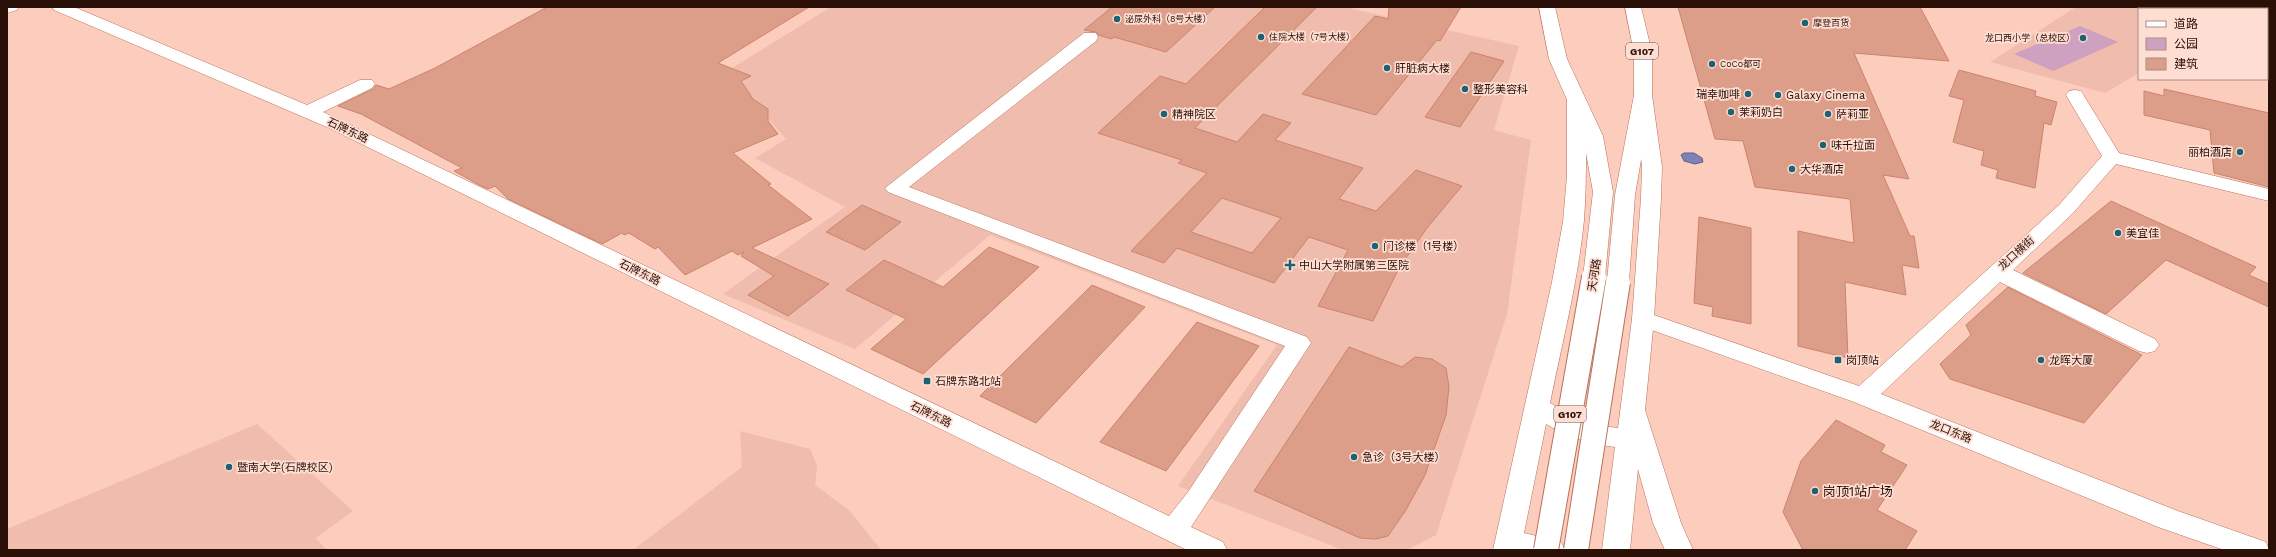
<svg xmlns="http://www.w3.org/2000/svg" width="2276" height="557" font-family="'Work Sans','Noto Sans SC',sans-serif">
	<rect width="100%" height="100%" fill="#fcccbd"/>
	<g fill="#f0bcad">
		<polygon points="831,7 1344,7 1519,46 1494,130 1531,140 1507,314 1436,535 1407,550 1343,550 1178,486 1277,345 990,235 855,349 723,294 845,207 755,158 786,139 727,71"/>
		<polygon points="2076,7 2251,7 2247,9 2139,9 2139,73 2105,93 1990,62"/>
		<polygon points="257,424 353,511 316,538 326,550 7,550 7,529"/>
		<polygon points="740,431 810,449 817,466 815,485 850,511 881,550 633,550 742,467"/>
	</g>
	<polygon fill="#cda1bf" points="2080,26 2118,42 2053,71 2014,54"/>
	<polygon fill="#7d83b9" stroke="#646084" points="1684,153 1694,153 1702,158 1703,162 1695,164 1684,161 1681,155"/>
	<g fill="#dd9e89" stroke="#cb836b" fill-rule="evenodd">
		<polygon points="547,7 809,7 718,63 751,76 741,81 753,99 768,109 768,121 778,134 733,153 771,184 768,185 812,219 752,248 829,284 788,316 748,295 774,276 741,256 744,252 738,255 732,251 685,275 658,247 655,249 629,233 624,235 622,233 602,244 508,199 495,186 488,189 481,186 454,171 462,168 361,114 338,106 373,89 376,85 389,89 435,68"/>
		<polygon points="1112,7 1215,7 1166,52 1114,37 1112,39 1098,35 1096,32 1084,30"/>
		<path d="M 1265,7 L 1317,7 L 1195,128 L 1237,142 L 1263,114 L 1291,123 L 1275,140 L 1363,168 L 1339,199 L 1376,211 L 1416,170 L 1462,186 L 1427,228 L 1399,268 L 1373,321 L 1318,306 L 1348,250 L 1309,237 L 1274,283 L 1177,248 L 1164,263 L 1131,251 L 1207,173 L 1178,163 L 1182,160 L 1098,133 L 1160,76 L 1186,84 ZM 1222,198 L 1281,218 L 1252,253 L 1191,232 Z"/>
		<polygon points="1389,7 1461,7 1440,41 1437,40 1376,115 1302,94 1375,16 1388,19"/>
		<polygon points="1678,7 1920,7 1949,61 1854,53 1909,179 1883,175 1910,236 1914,236 1919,268 1902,265 1906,295 1845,282 1848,358 1798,346 1798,231 1854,243 1850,199 1755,187 1743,141 1715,139"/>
		<polygon points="1471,52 1504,61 1460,127 1425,117"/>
		<polygon points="1959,70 2036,91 2035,96 2057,102 2051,125 2044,123 2035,188 1996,178 1998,170 1981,165 1984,151 1953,142 1964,100 1949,96"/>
		<polygon points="2164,89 2269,113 2269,187 2214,173 2210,130 2144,115 2144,91 2164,96"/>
		<polygon points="2111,201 2256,267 2249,275 2269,284 2269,307 2166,260 2106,314 2023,273"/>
		<polygon points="862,205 901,222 865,250 826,232"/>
		<polygon points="1699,217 1751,228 1751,324 1712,316 1713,307 1694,303"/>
		<polygon points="989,247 1039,267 923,374 871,349 906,319 846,290 884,260 943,287"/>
		<polygon points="1092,285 1145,307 1036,423 980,396"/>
		<polygon points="2008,287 2142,355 2084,423 1950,379 1940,364 1971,335 1966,325"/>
		<polygon points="1197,322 1259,346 1166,471 1100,442"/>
		<polygon points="1349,347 1402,367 1415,357 1432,359 1446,368 1449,387 1446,415 1425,475 1406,510 1388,536 1376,539 1360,538 1254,491"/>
		<polygon points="1836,420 1885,445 1881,452 1907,465 1877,510 1917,531 1905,550 1803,550 1783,512 1801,461"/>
	</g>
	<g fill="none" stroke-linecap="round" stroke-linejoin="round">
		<defs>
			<g id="minor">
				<polygon points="7,7 19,7 17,10 7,13"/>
				<polygon points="52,7 74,7 307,105 360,80 372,80 375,84 372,88 323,112 1169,516 1188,492 1285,346 888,192 885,188 1084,33 1096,33 1098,37 1096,41 909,187 1307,337 1311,343 1191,527 1223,542 1227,550 1187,550 329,128 54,10"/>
				<polygon points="2075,90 2081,91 2119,153 2269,189 2269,201 2116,164 2073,213 2013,270 2155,339 2159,345 2155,351 2147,353 2139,351 2000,282 1881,394 2178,511 2266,542 2269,550 2224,550 2158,527 1854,402 1635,324 1632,319 1635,314 1643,311 1651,314 1859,386 2059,205 2102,156 2066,95 2069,91"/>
			</g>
			<path id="major" d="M 1643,90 L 1649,91 L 1652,95 L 1662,167 L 1661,198 L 1654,319 L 1645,410 L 1681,523 L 1693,550 L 1665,550 L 1653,523 L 1638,469 L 1630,550 L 1602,550 L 1615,447 C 1590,444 1567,437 1546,424 L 1524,533 L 1561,542 L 1565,550 L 1493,550 L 1552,282 L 1563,222 L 1567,176 L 1567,98 L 1570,94 L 1576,93 L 1582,94 L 1585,98 C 1586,139 1587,179 1584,220 C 1578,282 1562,343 1550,403 L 1589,424 L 1618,428 L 1632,319 L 1641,198 L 1642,167 L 1634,95 L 1637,91 Z"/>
			<g id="highway">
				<polygon points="1539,7 1555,7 1567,59 1603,136 1613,192 1605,277 1602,282 1594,284 1586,282 1583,277 1593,192 1583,136 1549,59"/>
				<polygon points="1625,7 1641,7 1652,53 1652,95 1635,195 1629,282 1626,287 1618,289 1610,287 1607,282 1615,195 1634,95 1634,53"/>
			</g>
		</defs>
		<use href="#minor" stroke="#b9725b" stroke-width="1"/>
		<use href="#major" stroke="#b9725b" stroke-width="1"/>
		<use href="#highway" stroke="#b9725b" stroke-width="1"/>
		<use href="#minor" fill="#fff" fill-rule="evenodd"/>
		<use href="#major" fill="#fff" fill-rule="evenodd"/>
		<use href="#highway" fill="#fff" fill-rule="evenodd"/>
		<defs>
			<g id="highway-bridge">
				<polyline points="1546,550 1594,277"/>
				<polyline points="1576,550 1618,282"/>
			</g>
		</defs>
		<use href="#highway-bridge" stroke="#b9725b" stroke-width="26" stroke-linecap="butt"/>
		<use href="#highway-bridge" stroke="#fff" stroke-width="24"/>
	</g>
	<g fill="#1d6274" stroke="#feded3" stroke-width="1.5">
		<circle cx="1117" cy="19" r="4"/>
		<circle cx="1805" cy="23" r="4"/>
		<circle cx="1261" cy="37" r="4"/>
		<circle cx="2083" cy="38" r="4"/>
		<circle cx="1712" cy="64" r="4"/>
		<circle cx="1387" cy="68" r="4"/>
		<circle cx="1465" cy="89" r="4"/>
		<circle cx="1748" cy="94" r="4"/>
		<circle cx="1778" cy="95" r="4"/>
		<circle cx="1731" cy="112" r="4"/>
		<circle cx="1164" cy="114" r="4"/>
		<circle cx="1828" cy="114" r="4"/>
		<circle cx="1823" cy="145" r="4"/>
		<circle cx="2240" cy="152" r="4"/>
		<circle cx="1792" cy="169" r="4"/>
		<circle cx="2118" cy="233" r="4"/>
		<circle cx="1375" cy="246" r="4"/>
		<path d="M1288 259h4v4h4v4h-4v4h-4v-4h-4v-4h4z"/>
		<rect x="1834" y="356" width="8" height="8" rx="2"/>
		<circle cx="2041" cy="360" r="4"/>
		<rect x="923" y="377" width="8" height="8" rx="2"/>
		<circle cx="1354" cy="457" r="4"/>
		<circle cx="229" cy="467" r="4"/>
		<circle cx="1815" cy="491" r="4"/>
	</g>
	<g text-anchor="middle" stroke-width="3.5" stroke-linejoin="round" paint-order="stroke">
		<g font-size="9" fill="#2b1007" stroke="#feded3" text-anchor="start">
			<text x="1125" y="22">泌尿外科（8号大楼）</text>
			<text x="1813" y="26">摩登百货</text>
			<text x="1269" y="40">住院大楼（7号大楼）</text>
			<text x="2075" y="41" text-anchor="end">龙口西小学（总校区）</text>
			<text x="1720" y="67">CoCo都可</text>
		</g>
		<g fill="#feded3" stroke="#6a4e44" stroke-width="1">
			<rect x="1626" y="43" width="32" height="16" rx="3"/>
			<rect x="1554" y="406" width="32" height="16" rx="3"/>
		</g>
		<g font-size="10" font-weight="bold" fill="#2b1007">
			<text x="1642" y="55">G107</text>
			<text x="1570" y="418">G107</text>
		</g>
		<g font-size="11" fill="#2b1007" stroke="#feded3" text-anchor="start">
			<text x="1395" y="72">肝脏病大楼</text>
			<text x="1473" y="93">整形美容科</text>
			<text x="1740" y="98" text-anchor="end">瑞幸咖啡</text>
			<text x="1786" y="99">Galaxy Cinema</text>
			<text x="1739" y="116">茉莉奶白</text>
			<text x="1172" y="118">精神院区</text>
			<text x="1836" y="118">萨莉亚</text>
			<text x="1831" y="149">味千拉面</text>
			<text x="2232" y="156" text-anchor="end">丽柏酒店</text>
			<text x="1800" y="173">大华酒店</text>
			<text x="2126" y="237">美宜佳</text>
			<text x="1383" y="250">门诊楼（1号楼）</text>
			<text x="1299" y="269">中山大学附属第三医院</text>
			<text x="1846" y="364">岗顶站</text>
			<text x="2049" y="364">龙晖大厦</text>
			<text x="935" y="385">石牌东路北站</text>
			<text x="1362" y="461">急诊（3号大楼）</text>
			<text x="237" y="471">暨南大学(石牌校区)</text>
		</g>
		<g font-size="11" fill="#2b1007" stroke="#feded3">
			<text transform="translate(348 130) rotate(25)" y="4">石牌东路</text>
			<text transform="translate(2016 253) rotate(-42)" y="4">龙口横街</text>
			<text transform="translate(640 272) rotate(26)" y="4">石牌东路</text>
			<text transform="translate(1594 275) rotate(-81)" y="4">天河路</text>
			<text transform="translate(931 414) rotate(26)" y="4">石牌东路</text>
			<text transform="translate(1951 431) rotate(22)" y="4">龙口东路</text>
		</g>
		<g font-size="13" fill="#2b1007" stroke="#feded3" text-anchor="start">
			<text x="1823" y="496">岗顶1站广场</text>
		</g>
	</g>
	<rect width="2276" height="557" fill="none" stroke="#2b1007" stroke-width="16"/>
	<rect x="2138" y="8" width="130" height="72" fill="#feded3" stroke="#aa8c81"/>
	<rect x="2146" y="21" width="20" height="6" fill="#ffffff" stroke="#aa8c81"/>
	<text x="2174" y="28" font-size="12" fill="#2b1007">道路</text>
	<rect x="2146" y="38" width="20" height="12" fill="#cda1bf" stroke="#aa8c81"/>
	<text x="2174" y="48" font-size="12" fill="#2b1007">公园</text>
	<rect x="2146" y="58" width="20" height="12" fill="#dd9e89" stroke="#aa8c81"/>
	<text x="2174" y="68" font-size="12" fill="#2b1007">建筑</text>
</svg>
